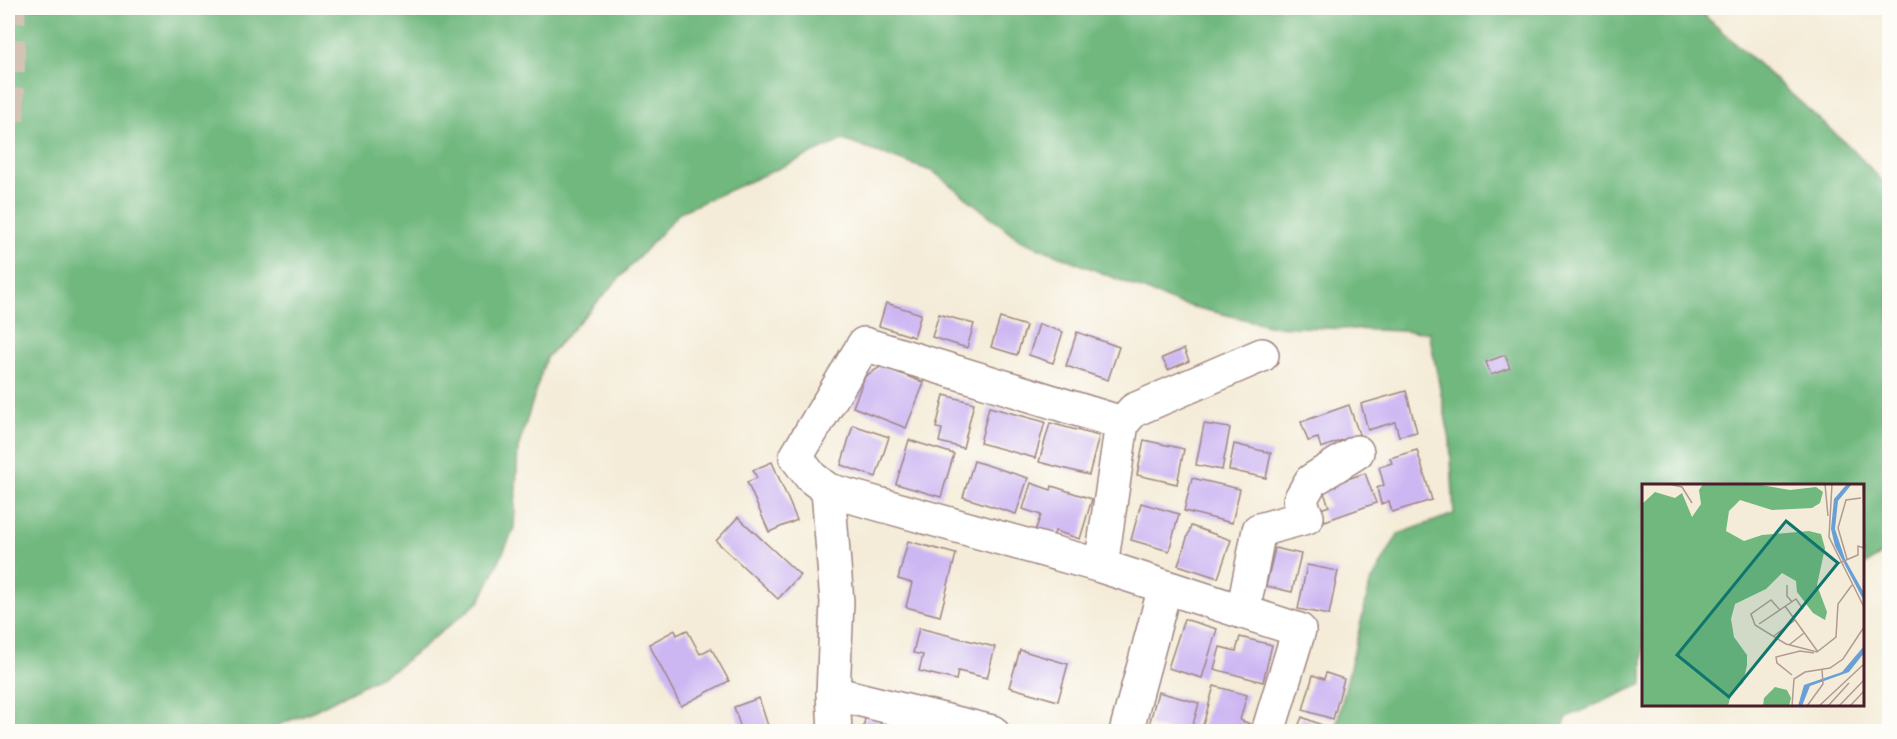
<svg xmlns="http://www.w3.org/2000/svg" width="1897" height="739" font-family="'Libre Bodoni',serif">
	<rect width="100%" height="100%" fill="#fdfcf7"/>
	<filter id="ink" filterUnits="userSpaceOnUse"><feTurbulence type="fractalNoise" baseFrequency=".0167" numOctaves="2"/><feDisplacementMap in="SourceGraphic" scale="12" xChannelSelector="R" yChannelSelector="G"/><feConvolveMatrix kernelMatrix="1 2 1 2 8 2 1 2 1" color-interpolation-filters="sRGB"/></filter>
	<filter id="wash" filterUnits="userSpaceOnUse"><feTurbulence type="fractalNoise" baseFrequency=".008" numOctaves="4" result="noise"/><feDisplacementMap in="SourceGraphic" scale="24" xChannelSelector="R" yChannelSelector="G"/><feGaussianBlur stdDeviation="1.35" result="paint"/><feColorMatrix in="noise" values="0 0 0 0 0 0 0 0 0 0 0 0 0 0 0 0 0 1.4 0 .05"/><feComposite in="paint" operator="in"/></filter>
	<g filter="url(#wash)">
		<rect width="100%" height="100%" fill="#f4ecd8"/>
		<polygon fill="#70b87e" stroke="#5d6c54" stroke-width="1.5" points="8,8 1696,8 1850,147 1889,188 1889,550 1863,566 1862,486 1644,486 1643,684 1567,717 1561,731 1335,731 1370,584 1398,534 1454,514 1450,440 1429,332 1273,326 1177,303 1020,240 934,172 843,140 680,212 546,358 518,448 514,529 480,601 396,668 315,710 264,731 68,732 33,729 26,731 8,731"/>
		<g id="blocks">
			<g fill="#cdb7f3">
				<polygon points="886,303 921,314 914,337 879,326"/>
				<polygon points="939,314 974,324 967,348 932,337"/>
				<polygon points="1000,318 1026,326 1017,355 991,347"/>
				<polygon points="1039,324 1063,332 1053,363 1029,355"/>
				<polygon points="1077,332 1119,347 1108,380 1066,366"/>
				<polygon points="1184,349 1189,361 1168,370 1162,358"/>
				<polygon points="1505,355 1510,368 1491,375 1486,362"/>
				<polygon points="882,366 924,383 906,428 853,407 865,376"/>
				<polygon points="1406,391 1417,432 1399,436 1395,422 1368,430 1361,404"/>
				<polygon points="944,395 974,403 963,448 939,442 942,429 936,428"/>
				<polygon points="1349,405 1359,434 1321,448 1318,438 1308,441 1301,422"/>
				<polygon points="989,407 1045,422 1035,458 980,443"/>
				<polygon points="1050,423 1099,436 1089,475 1039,462"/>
				<polygon points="1204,424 1230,428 1222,470 1196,465"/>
				<polygon points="853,425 889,437 876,477 841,465"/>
				<polygon points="909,440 954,454 941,497 896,484"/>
				<polygon points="1144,440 1184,449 1177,484 1137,475"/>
				<polygon points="1234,444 1271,453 1266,478 1229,470"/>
				<polygon points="1417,450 1432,500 1392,512 1389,501 1381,504 1377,488 1384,485 1379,467 1392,463 1390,458"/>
				<polygon points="974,461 1028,478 1016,514 963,497"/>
				<polygon points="772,462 797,520 769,532 747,482 757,478 753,470"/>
				<polygon points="1365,473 1376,503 1325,521 1321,509 1329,506 1322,488"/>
				<polygon points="1192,478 1240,489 1232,523 1184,511"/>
				<polygon points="1031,483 1051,490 1052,486 1092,499 1080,539 1055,531 1053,537 1035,531 1041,515 1023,509"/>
				<polygon points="1141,503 1179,514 1169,551 1131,540"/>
				<polygon points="738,517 800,575 778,599 716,541"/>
				<polygon points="1191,526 1231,540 1218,578 1178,565"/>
				<polygon points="908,541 956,554 940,616 906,607 912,583 898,579"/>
				<polygon points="1275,548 1301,554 1292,592 1266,586"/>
				<polygon points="1307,565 1338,571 1329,615 1298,609"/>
				<polygon points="1184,619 1217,629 1202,678 1168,668"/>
				<polygon points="919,628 995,647 987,678 958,671 956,680 919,671 923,655 913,653"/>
				<polygon points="675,630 677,635 687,630 700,654 711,648 729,681 681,706 649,644"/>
				<polygon points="1240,637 1272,645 1263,682 1214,669 1220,647 1236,651"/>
				<polygon points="1020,650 1068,664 1058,701 1009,687"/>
				<polygon points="1326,673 1344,679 1333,719 1303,710 1313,675 1324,679"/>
				<polygon points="1214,686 1247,695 1240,720 1250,724 1248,732 1201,732"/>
				<polygon points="1158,692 1199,703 1191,732 1172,732 1149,725"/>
				<polygon points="759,698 770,732 742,732 734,707"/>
				<polygon points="865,717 881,720 879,732 863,732"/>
				<polygon points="1302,717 1329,728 1328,732 1296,732"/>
			</g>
		</g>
	</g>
	<g filter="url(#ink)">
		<use href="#blocks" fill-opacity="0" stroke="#9f8682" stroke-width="1.5"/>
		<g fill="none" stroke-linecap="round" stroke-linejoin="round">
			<polyline stroke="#d2c3b5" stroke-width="33" stroke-dasharray="33 16" stroke-linecap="butt" points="8,121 9,8"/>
			<defs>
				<g id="minor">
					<polyline points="1122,423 1134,410 1262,355"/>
					<polyline points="828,490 837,602 833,693 835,732"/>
					<polyline points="1101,566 1122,423 864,344 796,457 811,477 828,490 1101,566 1299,630 1268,732"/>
					<polyline points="1243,612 1259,530 1307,517 1300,500 1311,481 1357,452"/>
					<polyline points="833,693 992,732"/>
					<polyline points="1126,732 1165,587"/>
				</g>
			</defs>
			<use href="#minor" stroke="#9f8682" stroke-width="36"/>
			<use href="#minor" stroke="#fff" stroke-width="33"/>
		</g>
	</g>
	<g transform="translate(1642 484)">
		<rect width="222" height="222" fill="#f4ecd8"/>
		<path d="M 61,0 L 113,0 L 148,6 L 174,3 L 181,8 L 178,19 L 170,24 L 130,26 L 98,16 L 87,27 L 84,47 L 102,57 L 120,51 L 167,47 L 179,50 L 183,64 L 175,101 L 185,128 L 183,136 L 171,129 L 155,108 L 154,97 L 140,89 L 124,105 L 93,120 L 89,135 L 92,153 L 105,171 L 105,181 L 101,199 L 89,210 L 86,222 L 0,222 L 0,20 L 13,8 L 33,14 L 40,9 L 50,33 L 59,20 L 57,6 ZM 133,203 L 145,206 L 149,214 L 147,222 L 121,222 L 122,214 Z" fill="#70b87e"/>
		<path d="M 205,0 L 210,0 L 196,17 L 193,45 L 203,75 L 222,109 L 222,117 L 193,62 L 189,45 L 192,15 ZM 222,162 L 222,169 L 207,188 L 168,202 L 160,222 L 156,222 L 162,201 L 200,188 Z" fill="#689fd6"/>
		<path fill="none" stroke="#b09a93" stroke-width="1.5" d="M 27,0 L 40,3 L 50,19M 183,0 L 186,32M 190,0 L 187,53 L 222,123M 221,0 L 222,36M 205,75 L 196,44 L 204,16 L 219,14M 197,79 L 216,71 L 216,62 L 222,64M 145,101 L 145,112 L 150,118M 143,122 L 176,168M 138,126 L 129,116 L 109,130 L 113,141 L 144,160 L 175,168 L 194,153 L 196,120 L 210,101M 117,140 L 154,115 L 161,125M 132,152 L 153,136M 147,161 L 162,149M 150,191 L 135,179 L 134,173 L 158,167 L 172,169M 150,222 L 152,195 L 163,188 L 188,184 L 201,175 L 222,143M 165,222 L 181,200 L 180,185M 177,222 L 222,180M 186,222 L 207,199M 197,222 L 222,196M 208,222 L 222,207"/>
		<path fill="#0f766e" fill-opacity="0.15" stroke="#0f766e" stroke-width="3" d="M 144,37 L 196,79 L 87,213 L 35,171 Z"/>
		<rect width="222" height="222" fill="none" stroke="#4a1f2b" stroke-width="3"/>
	</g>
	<rect width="1897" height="739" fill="none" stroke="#fdfcf7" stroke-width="30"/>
</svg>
